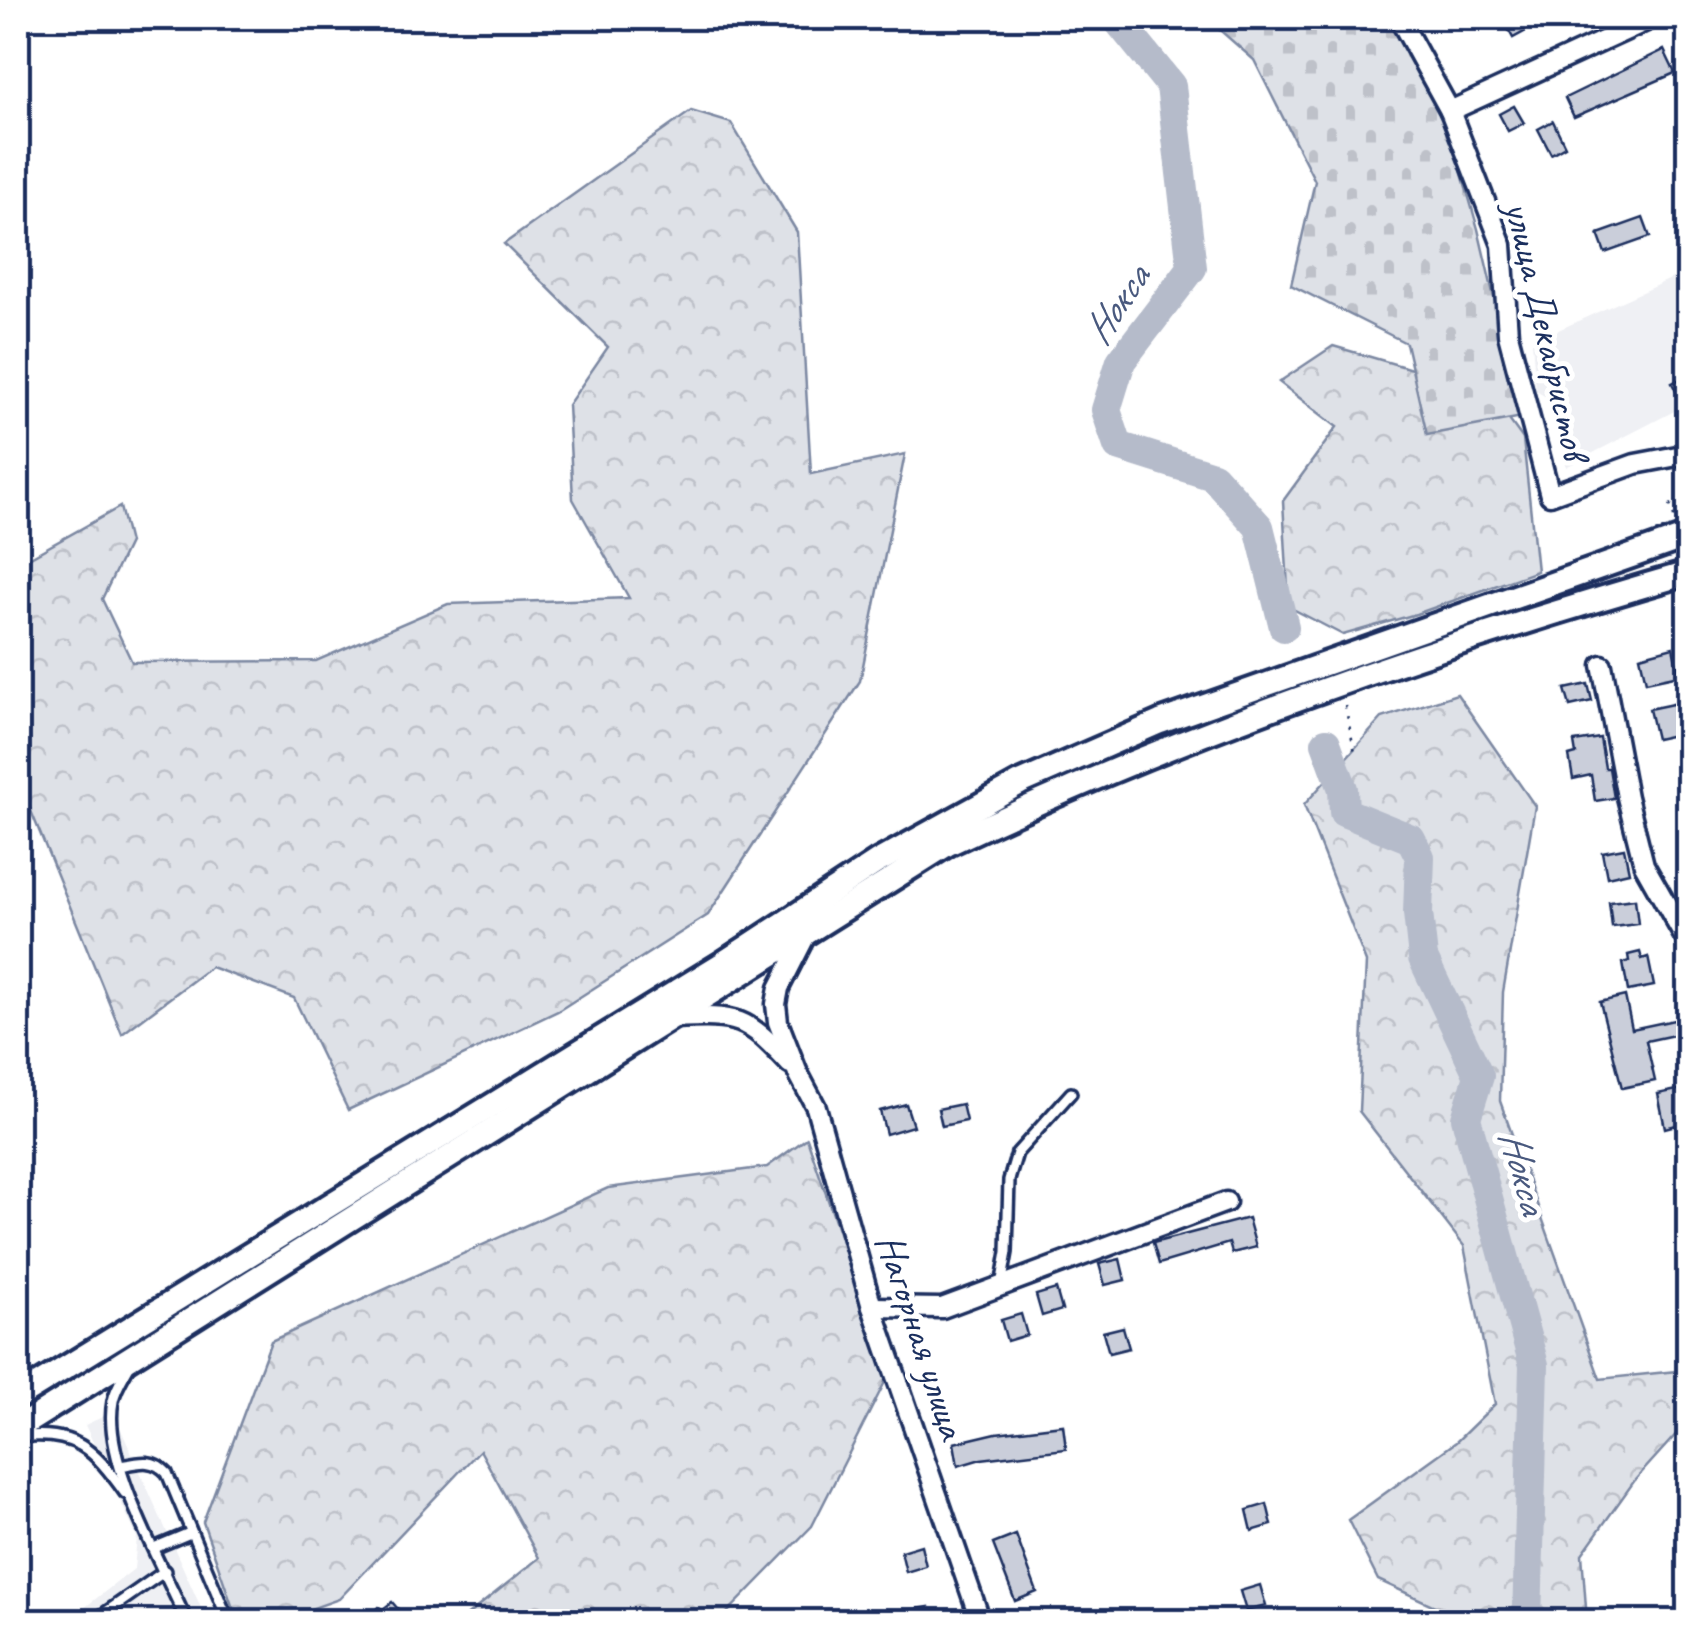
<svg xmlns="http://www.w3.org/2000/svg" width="1706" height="1639" font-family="Caveat,sans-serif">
	<defs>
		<pattern id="forest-crowns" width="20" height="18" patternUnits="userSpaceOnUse" patternTransform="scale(2.5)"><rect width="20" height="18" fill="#dee1e7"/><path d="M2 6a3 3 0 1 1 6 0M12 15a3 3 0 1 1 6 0" fill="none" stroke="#bec1c9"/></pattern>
		<pattern id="cemetery-stones" width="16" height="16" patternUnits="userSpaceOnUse" patternTransform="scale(2.5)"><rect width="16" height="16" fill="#dee1e7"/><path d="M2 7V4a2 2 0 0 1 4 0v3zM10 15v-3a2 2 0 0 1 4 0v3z" fill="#bec1c9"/></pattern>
	</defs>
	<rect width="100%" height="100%" fill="#fff"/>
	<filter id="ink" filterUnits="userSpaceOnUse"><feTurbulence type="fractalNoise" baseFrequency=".01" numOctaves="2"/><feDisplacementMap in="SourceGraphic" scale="20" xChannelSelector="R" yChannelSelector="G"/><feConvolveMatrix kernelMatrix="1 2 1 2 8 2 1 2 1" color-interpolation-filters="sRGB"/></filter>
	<g filter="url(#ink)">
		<g fill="#eff0f4">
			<polygon points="1688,271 1688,404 1566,467 1556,403 1536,391 1532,342"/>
			<polygon points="113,1412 207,1621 66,1622 134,1569 137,1537 85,1425"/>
		</g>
		<g fill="url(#forest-crowns)" stroke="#7c88a2" stroke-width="2.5">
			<polygon points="691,111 731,123 797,232 811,474 905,454 860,681 708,915 558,1011 348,1110 294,998 211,967 122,1034 18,779 18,564 120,507 129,543 102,599 132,662 316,661 448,604 629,598 573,499 568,405 608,347 504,244"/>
			<polygon points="1333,346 1439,377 1475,373 1523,439 1537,571 1416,614 1343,635 1289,607 1283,501 1337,427 1279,382"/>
			<polygon points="1457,694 1535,806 1503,992 1500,1101 1600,1379 1687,1370 1688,1421 1635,1480 1582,1554 1587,1621 1467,1621 1378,1580 1348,1520 1456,1442 1495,1404 1464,1246 1359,1111 1366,962 1304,805 1382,718"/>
			<polygon points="807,1138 888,1376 812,1526 719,1621 460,1621 539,1558 480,1450 339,1599 277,1621 237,1620 203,1522 271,1341 608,1188 767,1167"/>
		</g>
		<polygon fill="url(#cemetery-stones)" stroke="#7c88a2" stroke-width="2.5" points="1206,18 1386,18 1445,115 1478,229 1522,417 1427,435 1406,343 1291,285 1315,181 1254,60"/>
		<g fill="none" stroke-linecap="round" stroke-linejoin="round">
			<g stroke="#b5bbca" stroke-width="30">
				<polyline points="1116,18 1171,86 1192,268 1121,361 1106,410 1118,446 1213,476 1259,527 1284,627"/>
				<polyline points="1326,743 1343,789 1344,812 1411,839 1420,857 1418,913 1423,958 1479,1076 1466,1118 1534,1365 1527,1622"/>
			</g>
		</g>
		<g fill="#caceda" stroke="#1b2f5e" stroke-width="2.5">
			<polygon points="1502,18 1550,18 1513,38"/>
			<polygon points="1664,50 1675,73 1574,117 1565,98"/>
			<polygon points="1514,106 1524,123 1508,131 1499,114"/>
			<polygon points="1553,121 1565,146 1551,154 1538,129"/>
			<polygon points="1643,218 1650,237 1605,253 1598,234"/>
			<polygon points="1688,375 1688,415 1672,383"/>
			<polygon points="1673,647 1679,675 1646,682 1640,656"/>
			<polygon points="1588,684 1592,701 1570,706 1565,689"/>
			<polygon points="1682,702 1688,732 1656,739 1649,709"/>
			<polygon points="1600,738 1605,768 1609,768 1614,798 1595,801 1591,775 1573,779 1569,756 1576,754 1574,742"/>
			<polygon points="1624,848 1629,872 1607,877 1602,852"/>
			<polygon points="1635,899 1638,924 1612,927 1609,902"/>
			<polygon points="1640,952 1642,959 1648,957 1654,986 1628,991 1623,963 1629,961 1628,955"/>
			<polygon points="1625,996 1632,1029 1688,1017 1688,1032 1646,1041 1655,1081 1622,1088 1600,1002"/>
			<polygon points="1682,1089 1688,1120 1688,1157 1683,1158 1676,1125 1665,1128 1658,1094"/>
			<polygon points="906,1104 913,1126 886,1134 880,1111"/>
			<polygon points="962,1104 966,1121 942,1126 938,1109"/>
			<polygon points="1248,1218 1256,1247 1232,1253 1229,1243 1159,1264 1153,1243"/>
			<polygon points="1120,1259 1125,1280 1105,1285 1099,1264"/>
			<polygon points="1056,1289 1062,1310 1042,1316 1036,1295"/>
			<polygon points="1021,1314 1027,1335 1007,1341 1001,1320"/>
			<polygon points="1123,1327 1129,1348 1109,1353 1103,1332"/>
			<polygon points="1063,1425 1066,1449 981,1459 958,1466 954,1443 996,1433"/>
			<polygon points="1267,1504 1272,1525 1252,1531 1247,1510"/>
			<polygon points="1016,1535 1037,1592 1015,1601 993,1544"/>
			<polygon points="921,1545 926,1566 906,1572 901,1551"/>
			<polygon points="1260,1585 1266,1606 1246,1611 1240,1591"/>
			<polygon points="392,1602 409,1622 366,1622 379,1607 383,1609"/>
			<polygon points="929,1607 931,1622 887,1622 886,1614"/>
		</g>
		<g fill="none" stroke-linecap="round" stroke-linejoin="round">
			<defs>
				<g id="lane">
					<polyline points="1001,1286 1007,1252 1009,1180 1017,1153 1071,1093"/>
					<path d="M 129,1366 C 123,1377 115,1389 113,1401 C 101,1461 163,1566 187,1622"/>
					<path d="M 18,1437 C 75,1430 93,1448 125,1493"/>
					<path d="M 121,1466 C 140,1462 153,1458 167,1473 L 229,1622"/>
					<polyline points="154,1548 190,1533"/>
					<polyline points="92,1622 165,1571"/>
				</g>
				<g id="street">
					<polyline points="1399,18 1450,111 1502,245 1508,334 1550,495 1635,464 1688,454"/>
					<polyline points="1450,111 1653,18"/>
					<polyline points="1602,665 1627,797 1644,865 1688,943"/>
					<polyline points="805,937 779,988 776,1004 778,1022 797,1071 816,1107 872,1307 981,1622"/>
					<path d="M 674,1018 C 739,1015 745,1016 790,1064"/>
					<polyline points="872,1307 942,1308 1226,1202"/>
				</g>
				<g id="secondary">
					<polyline points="18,1397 723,963 877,862 1020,783 1160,722 1688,536"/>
					<path d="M 18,1428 L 948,844 C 1187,731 1435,646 1688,573"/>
				</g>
			</defs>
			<use href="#lane" stroke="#1b2f5e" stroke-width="16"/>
			<use href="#street" stroke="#1b2f5e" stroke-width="25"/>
			<use href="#secondary" stroke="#1b2f5e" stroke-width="30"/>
			<g stroke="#1b2f5e" stroke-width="2.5" stroke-dasharray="2.5 8" stroke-linecap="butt">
				<polyline points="1670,505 1688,498"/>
				<polyline points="1345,706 1356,757"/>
			</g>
			<use href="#lane" stroke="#fff" stroke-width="9"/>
			<use href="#street" stroke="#fff" stroke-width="18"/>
			<use href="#secondary" stroke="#fff" stroke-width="22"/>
			<polyline stroke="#1b2f5e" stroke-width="2.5" stroke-dasharray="2.5 8" stroke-linecap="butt" points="1670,505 1688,559"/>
		</g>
	</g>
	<g text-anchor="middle" stroke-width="10" stroke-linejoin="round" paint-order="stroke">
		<g font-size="40" fill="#1b2f5e" stroke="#fff">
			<text transform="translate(1548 330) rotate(77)" y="14">улица Декабристов</text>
			<text transform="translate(922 1336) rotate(72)" y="14">Нагорная улица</text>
		</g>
		<g font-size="42" font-style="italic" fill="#49597e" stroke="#fff">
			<text transform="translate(1115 304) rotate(-56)" y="15">Нокса</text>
			<text transform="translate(1525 1171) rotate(75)" y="15">Нокса</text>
		</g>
	</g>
	<rect width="1706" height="1639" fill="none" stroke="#fff" stroke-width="60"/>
	<rect x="30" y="30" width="1646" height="1579" fill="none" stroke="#1b2f5e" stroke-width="4" filter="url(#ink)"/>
</svg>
